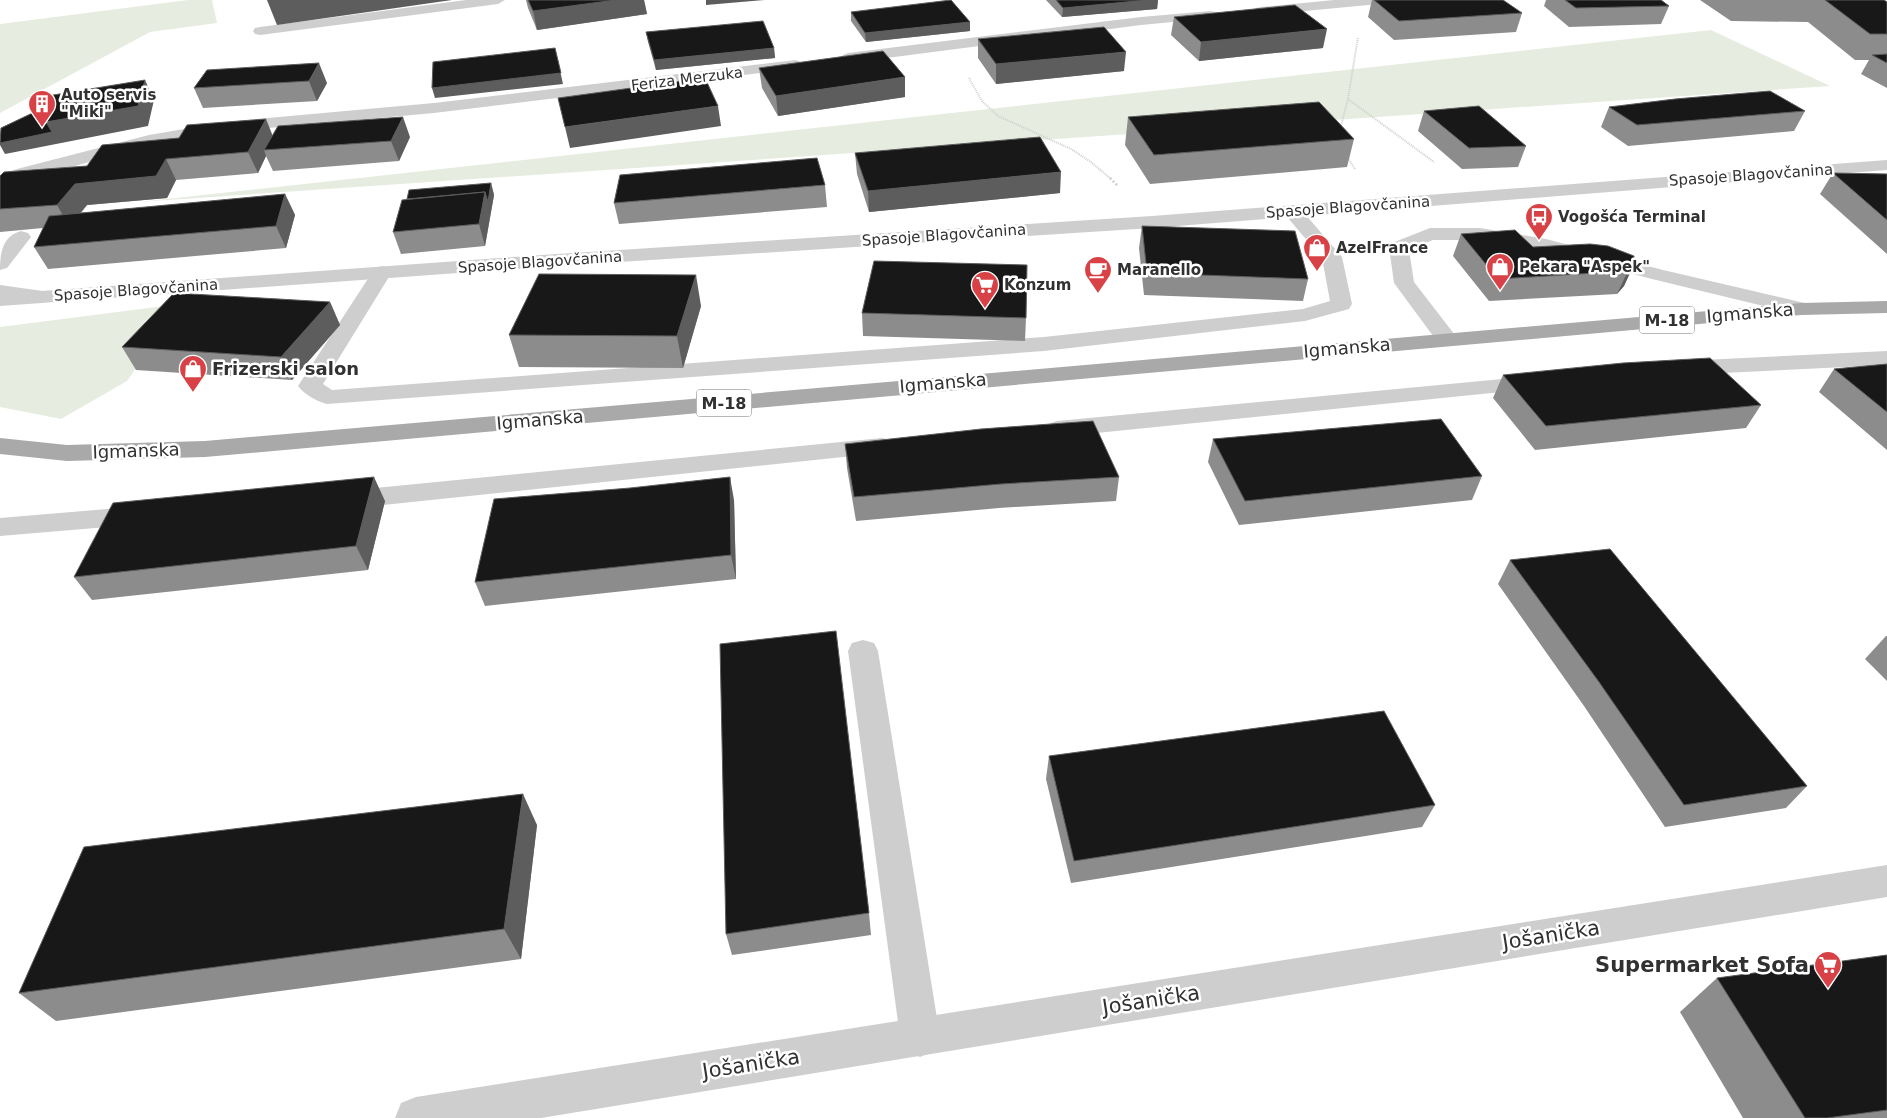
<svg xmlns="http://www.w3.org/2000/svg" width="1887" height="1118" font-family="'DejaVu Sans',sans-serif">
	<rect width="100%" height="100%" fill="#fff"/>
	<g fill="#e6ede0">
		<polygon points="188,0 212,0 217,23 150,32 0,113 0,24"/>
		<polygon points="1711,30 1830,86 139,202"/>
		<polygon points="180,304 127,381 61,419 0,407 0,327"/>
	</g>
	<g fill="none" stroke-linecap="round" stroke-linejoin="round">
		<g stroke="#cecece" stroke-width="2" stroke-dasharray="1 1" stroke-linecap="butt">
			<polyline points="969,78 982,101 998,116 1071,149 1091,162 1111,179"/>
			<polyline points="1348,99 1434,162"/>
			<polyline points="1340,129 1348,99 1358,37"/>
			<polyline points="1348,158 1355,169"/>
		</g>
		<polyline stroke="#cecece" stroke-width="2.5" stroke-dasharray="2 2" stroke-linecap="butt" points="1110,178 1118,186"/>
		<g fill="#cecece" fill-rule="evenodd">
			<path d="M 1292,205 L 1299,207 L 1342,257 L 1352,304 L 1349,309 L 1305,321 L 1044,351 L 327,404 C 316,401 305,395 298,386 L 375,268 L 382,266 L 389,268 L 392,272 L 323,384 L 332,390 L 1044,337 L 1303,309 L 1330,301 L 1322,258 L 1282,211 L 1285,207 Z"/>
			<polygon points="1430,228 1480,228 1546,239 1663,270 1809,304 1812,309 1809,314 1801,315 1652,279 1545,251 1480,240 1433,240 1409,250 1414,282 1458,339 1455,344 1447,346 1439,344 1394,283 1389,247 1392,243"/>
			<path d="M 21,231 L 28,233 L 31,237 L 7,268 L 0,270 C 0,254 2,236 21,231 Z"/>
			<polygon points="0,285 50,292 54,296 50,300 43,302 0,297"/>
			<polygon points="1887,351 1887,365 1681,375 1673,373 1670,368 1673,363 1681,361"/>
			<polygon points="1534,376 1542,378 1546,383 1542,388 1057,437 1048,434 1045,429 1048,424 1057,421"/>
			<polygon points="882,438 891,440 894,446 891,452 345,509 336,506 332,500 336,494 345,491"/>
			<polygon points="143,506 152,509 156,515 152,521 143,524 0,536 0,518"/>
			<polygon points="863,640 874,643 878,651 940,1037 934,1051 920,1057 906,1051 900,1037 848,651 852,643"/>
		</g>
		<g fill="#cecece" fill-rule="evenodd">
			<polygon points="466,0 505,0 498,4 260,35 255,34 253,31 255,28 260,27"/>
			<polygon points="1334,0 1386,0 1379,4 1261,15 1256,14 1254,11 1256,8 1261,7"/>
			<polygon points="1210,11 1215,12 1217,15 1215,18 1141,25 848,63 843,61 840,58 843,55 848,53 1141,17"/>
			<polygon points="796,60 801,62 804,65 801,68 434,113 225,132 150,145 0,187 0,175 17,169 149,135 225,122 434,103"/>
			<polygon points="1887,160 1887,170 1152,228 541,267 0,306 0,294 541,255 1152,216"/>
			<polygon points="1887,865 1887,897 541,1118 395,1118 401,1103 416,1097"/>
		</g>
		<polygon fill="#a9a9a9" fill-rule="evenodd" points="1887,301 1887,313 1801,315 205,457 67,461 0,454 0,438 67,445 205,441 1801,303"/>
	</g>
	<g fill="#8c8c8c">
		<polygon points="526,0 644,0 647,14 537,30 528,8"/>
		<polygon points="1046,0 1158,0 1157,9 1062,17"/>
		<polygon points="1372,0 1503,0 1522,13 1516,32 1394,40 1368,17"/>
		<polygon points="1546,0 1661,0 1669,6 1661,24 1569,27 1544,6"/>
		<polygon points="1700,0 1884,0 1887,2 1887,88 1861,74 1869,60 1855,60 1808,22 1731,21"/>
		<polygon points="851,12 970,22 970,31 866,42 851,21"/>
		<polygon points="1174,17 1323,48 1199,61 1171,35"/>
		<polygon points="646,32 774,48 775,58 656,70 648,42"/>
		<polygon points="978,39 1124,71 996,84 978,58"/>
		<polygon points="759,68 905,97 778,116 762,88"/>
		<polygon points="207,70 327,83 317,101 203,108 194,88"/>
		<polygon points="1609,107 1805,111 1794,131 1628,146 1601,127"/>
		<polygon points="1424,111 1526,146 1518,167 1462,169 1418,131"/>
		<polygon points="1128,117 1354,139 1347,167 1150,184 1125,145"/>
		<polygon points="272,135 410,137 399,161 273,171 266,156 258,173 176,180 167,198 87,205 81,213 285,194 295,215 286,248 48,269 34,247 43,228 0,232 0,176 87,166 179,138"/>
		<polygon points="855,153 1060,193 869,212 857,174"/>
		<polygon points="1833,173 1887,174 1887,254 1820,194"/>
		<polygon points="491,183 494,195 485,246 401,254 393,232 407,199"/>
		<polygon points="825,185 827,207 619,224 614,203"/>
		<polygon points="1142,226 1308,279 1303,301 1144,295 1139,248"/>
		<polygon points="1461,234 1533,247 1634,264 1624,286 1617,294 1489,301 1453,256"/>
		<polygon points="330,302 340,325 292,380 136,370 122,347"/>
		<polygon points="701,306 683,368 519,367 509,335"/>
		<polygon points="862,313 1026,318 1025,341 863,336"/>
		<polygon points="1887,364 1887,450 1819,392 1834,369"/>
		<polygon points="1503,375 1761,405 1746,428 1535,450 1493,398"/>
		<polygon points="1213,439 1482,476 1472,500 1239,525 1208,462"/>
		<polygon points="845,444 1119,477 1116,501 999,508 856,521 847,468"/>
		<polygon points="734,500 736,579 485,606 475,582"/>
		<polygon points="385,501 368,570 92,600 74,577"/>
		<polygon points="1510,560 1807,786 1786,808 1665,827 1584,706 1498,584"/>
		<polygon points="1886,636 1887,636 1887,681 1865,659"/>
		<polygon points="1049,756 1435,805 1422,827 1071,883 1046,779"/>
		<polygon points="537,825 521,959 56,1021 19,993"/>
		<polygon points="869,913 871,935 732,955 726,934"/>
		<polygon points="1887,955 1887,1118 1743,1118 1680,1012 1717,978"/>
	</g>
	<g fill="#5d5d5d">
		<polygon points="267,0 452,0 277,25"/>
		<polygon points="616,0 644,0 647,14 537,30 533,11"/>
		<polygon points="706,0 765,0 706,5"/>
		<polygon points="1148,0 1158,0 1157,9 1062,17 1063,8"/>
		<polygon points="970,22 970,31 866,42 865,33"/>
		<polygon points="1327,29 1323,48 1199,61 1201,42"/>
		<polygon points="555,48 563,84 435,98 432,88"/>
		<polygon points="774,48 775,58 656,70 654,60"/>
		<polygon points="1126,52 1124,71 996,84 996,64"/>
		<polygon points="319,63 327,83 317,101 309,81"/>
		<polygon points="905,77 905,97 778,116 776,96"/>
		<polygon points="145,80 154,100 148,126 5,154 0,145 0,143"/>
		<polygon points="718,106 721,126 570,148 565,127"/>
		<polygon points="403,117 410,137 399,161 391,141"/>
		<polygon points="266,119 274,139 264,150 266,156 258,173 248,152"/>
		<polygon points="166,159 176,180 167,198 87,205 69,226 57,205 75,184"/>
		<polygon points="1061,172 1060,193 869,212 868,191"/>
		<polygon points="491,183 494,195 485,246 479,224 485,192"/>
		<polygon points="285,194 295,215 286,248 276,226"/>
		<polygon points="1634,264 1624,286 1617,294 1628,271"/>
		<polygon points="696,275 701,306 683,368 677,336"/>
		<polygon points="330,302 340,325 292,380 281,357"/>
		<polygon points="374,477 385,501 368,570 356,546"/>
		<polygon points="730,477 734,500 736,579 731,555"/>
		<polygon points="523,794 537,825 521,959 504,929"/>
	</g>
	<g fill="#181818" stroke="#5d5d5d">
		<polygon points="528,0 616,0 533,11"/>
		<polygon points="951,0 970,22 865,33 851,12"/>
		<polygon points="1056,0 1148,0 1063,8"/>
		<polygon points="1374,0 1503,0 1522,13 1399,21"/>
		<polygon points="1565,0 1661,0 1669,6 1576,8"/>
		<polygon points="1825,0 1884,0 1887,2 1887,34 1870,34"/>
		<polygon points="1295,5 1327,29 1201,42 1174,17"/>
		<polygon points="763,21 774,48 654,60 646,32"/>
		<polygon points="1104,27 1126,52 996,64 978,39"/>
		<polygon points="555,48 561,73 432,88 433,62"/>
		<polygon points="883,51 905,77 776,96 759,68"/>
		<polygon points="1887,54 1887,63 1872,55"/>
		<polygon points="319,63 309,81 194,88 207,70"/>
		<polygon points="705,78 718,106 565,127 558,98"/>
		<polygon points="145,80 138,106 46,122 41,97"/>
		<polygon points="1770,91 1805,111 1637,125 1609,107 1675,99"/>
		<polygon points="1319,102 1354,139 1154,155 1128,117"/>
		<polygon points="1479,106 1526,146 1469,148 1424,111"/>
		<polygon points="43,108 46,122 52,132 0,143 1,128"/>
		<polygon points="403,117 391,141 264,150 278,126"/>
		<polygon points="266,119 248,152 166,159 156,176 75,184 57,205 0,209 0,176 4,172 87,166 102,145 179,138 187,125"/>
		<polygon points="1040,137 1061,172 868,191 855,153"/>
		<polygon points="817,158 825,185 614,203 620,175"/>
		<polygon points="1833,173 1887,174 1887,220"/>
		<polygon points="491,183 488,202 485,192 407,199 409,190"/>
		<polygon points="485,192 479,224 393,232 402,200"/>
		<polygon points="285,194 276,226 34,247 49,216"/>
		<polygon points="1142,226 1295,231 1308,279 1147,273"/>
		<polygon points="1515,230 1533,247 1590,244 1608,246 1634,256 1634,264 1628,271 1498,279 1461,234"/>
		<polygon points="874,261 1027,265 1026,318 862,313"/>
		<polygon points="539,274 696,275 677,336 509,335"/>
		<polygon points="174,293 330,302 281,357 122,347"/>
		<polygon points="1710,358 1761,405 1546,426 1503,375 1623,363"/>
		<polygon points="1887,364 1887,412 1834,369"/>
		<polygon points="1441,419 1482,476 1245,501 1213,439"/>
		<polygon points="1093,421 1119,477 1001,484 854,497 845,444 981,429"/>
		<polygon points="374,477 356,546 74,577 113,503"/>
		<polygon points="730,477 731,555 475,582 494,499 630,488"/>
		<polygon points="1610,549 1807,786 1684,805 1599,682 1510,560"/>
		<polygon points="836,631 869,913 726,934 720,644"/>
		<polygon points="1384,711 1435,805 1074,861 1049,756"/>
		<polygon points="523,794 504,929 19,993 84,847"/>
		<polygon points="1887,955 1887,1110 1827,1118 1805,1118 1717,978"/>
	</g>
	<defs>
		<symbol id="building-pin" viewBox="-11 -11 22 30"><path d="M0 17L-7.5 6A9.5 9.5 0 1 1 7.5 6Z" fill="#d84246" stroke="#fff"/><path d="M-4-6H4V6H1V3H-1V6H-4ZM-2.5-4.3h1.7v1.8h-1.7ZM.8-4.3h1.7v1.8H.8ZM-2.5-1h1.7V.8h-1.7ZM.8-1h1.7V.8H.8Z" fill="#fff"/></symbol>
		<symbol id="bus-pin" viewBox="-11 -11 22 30"><path d="M0 17L-7.5 6A9.5 9.5 0 1 1 7.5 6Z" fill="#d84246" stroke="#fff"/><path d="M-5-6H5V4H4V6H2V4H-2V6H-4V4H-5ZM-3.5-4V0h7V-4ZM-3.5 1.2v1.5H-2V1.2ZM2 1.2v1.5H3.5V1.2Z" fill="#fff"/></symbol>
		<symbol id="shop-pin" viewBox="-11 -11 22 30"><path d="M0 17L-7.5 6A9.5 9.5 0 1 1 7.5 6Z" fill="#d84246" stroke="#fff"/><path d="M-5-2.5h2.3a2.7 3.5 0 0 1 5.4 0H5L5.5 6h-11ZM-1.5-2.5h3a1.5 2.3 0 0 0-3 0Z" fill="#fff"/></symbol>
		<symbol id="cafe-pin" viewBox="-11 -11 22 30"><path d="M0 17L-7.5 6A9.5 9.5 0 1 1 7.5 6Z" fill="#d84246" stroke="#fff"/><path d="M-5.5-4.5H6V0H3Q3 3.5 0 3.5H-2.5Q-5.5 3.5-5.5 0ZM3-3.2v2h1.7v-2ZM-6 4.5H4V6H-6Z" fill="#fff"/></symbol>
		<symbol id="supermarket-pin" viewBox="-11 -11 22 30"><path d="M0 17L-7.5 6A9.5 9.5 0 1 1 7.5 6Z" fill="#d84246" stroke="#fff"/><path d="M-6-5.5h2.5l.6 2H6L4.5 2H-2.5L-4.4-4H-6ZM-1.5 3.2a1.3 1.3 0 1 0 .1 0ZM3 3.2a1.3 1.3 0 1 0 .1 0Z" fill="#fff"/></symbol>
	</defs>
	<g fill-rule="evenodd">
		<use href="#building-pin" x="26" y="88" width="32" height="43"/>
		<use href="#bus-pin" x="1523" y="201" width="32" height="43"/>
		<use href="#shop-pin" x="1301" y="232" width="32" height="43"/>
		<use href="#shop-pin" x="1484" y="251" width="32" height="43"/>
		<use href="#cafe-pin" x="1082" y="254" width="32" height="43"/>
		<use href="#supermarket-pin" x="969" y="269" width="32" height="43"/>
		<use href="#shop-pin" x="177" y="353" width="32" height="43"/>
		<use href="#supermarket-pin" x="1812" y="949" width="32" height="43"/>
	</g>
	<g text-anchor="middle" stroke-width="5" stroke-linejoin="round" paint-order="stroke">
		<g font-size="15" fill="#313131" stroke="#fff">
			<text transform="translate(687 79) rotate(-7)" y="5">Feriza Merzuka</text>
			<text transform="translate(1751 175) rotate(-4)" y="5">Spasoje Blagovčanina</text>
			<text transform="translate(1348 207) rotate(-4)" y="5">Spasoje Blagovčanina</text>
			<text transform="translate(944 235) rotate(-4)" y="5">Spasoje Blagovčanina</text>
			<text transform="translate(540 262) rotate(-4)" y="5">Spasoje Blagovčanina</text>
			<text transform="translate(136 290) rotate(-4)" y="5">Spasoje Blagovčanina</text>
		</g>
		<g font-size="15" font-weight="bold" fill="#313131" stroke="#fff" text-anchor="start">
			<text x="61" y="100">Auto servis<tspan x="61" dy="17">"Miki"</tspan></text>
			<text x="1558" y="222">Vogošća Terminal</text>
			<text x="1336" y="253">AzelFrance</text>
			<text x="1519" y="272">Pekara "Aspek"</text>
			<text x="1117" y="275">Maranello</text>
			<text x="1004" y="290">Konzum</text>
		</g>
		<g fill="#fff" stroke="#6f6f6f" stroke-width="1">
			<rect x="1639.5" y="306.5" width="55" height="27" rx="4"/>
			<rect x="696.5" y="389.5" width="55" height="27" rx="4"/>
		</g>
		<g font-size="16" font-weight="bold" fill="#313131">
			<text x="1667" y="326">M-18</text>
			<text x="724" y="409">M-18</text>
		</g>
		<g font-size="18" fill="#313131" stroke="#fff">
			<text transform="translate(1750 313) rotate(-5)" y="6">Igmanska</text>
			<text transform="translate(1347 348) rotate(-5)" y="6">Igmanska</text>
			<text transform="translate(943 383) rotate(-5)" y="6">Igmanska</text>
			<text transform="translate(540 420) rotate(-5)" y="6">Igmanska</text>
			<text transform="translate(136 451) rotate(-2)" y="6">Igmanska</text>
		</g>
		<g font-size="18" font-weight="bold" fill="#313131" stroke="#fff" text-anchor="start">
			<text x="212" y="375">Frizerski salon</text>
		</g>
		<g font-size="21" fill="#313131" stroke="#fff">
			<text transform="translate(1551 935) rotate(-9)" y="7">Jošanička</text>
			<text transform="translate(1151 1000) rotate(-9)" y="7">Jošanička</text>
			<text transform="translate(751 1064) rotate(-9)" y="7">Jošanička</text>
		</g>
		<g font-size="21" font-weight="bold" fill="#313131" stroke="#fff" text-anchor="end">
			<text x="1809" y="972">Supermarket Sofa</text>
		</g>
	</g>
</svg>
